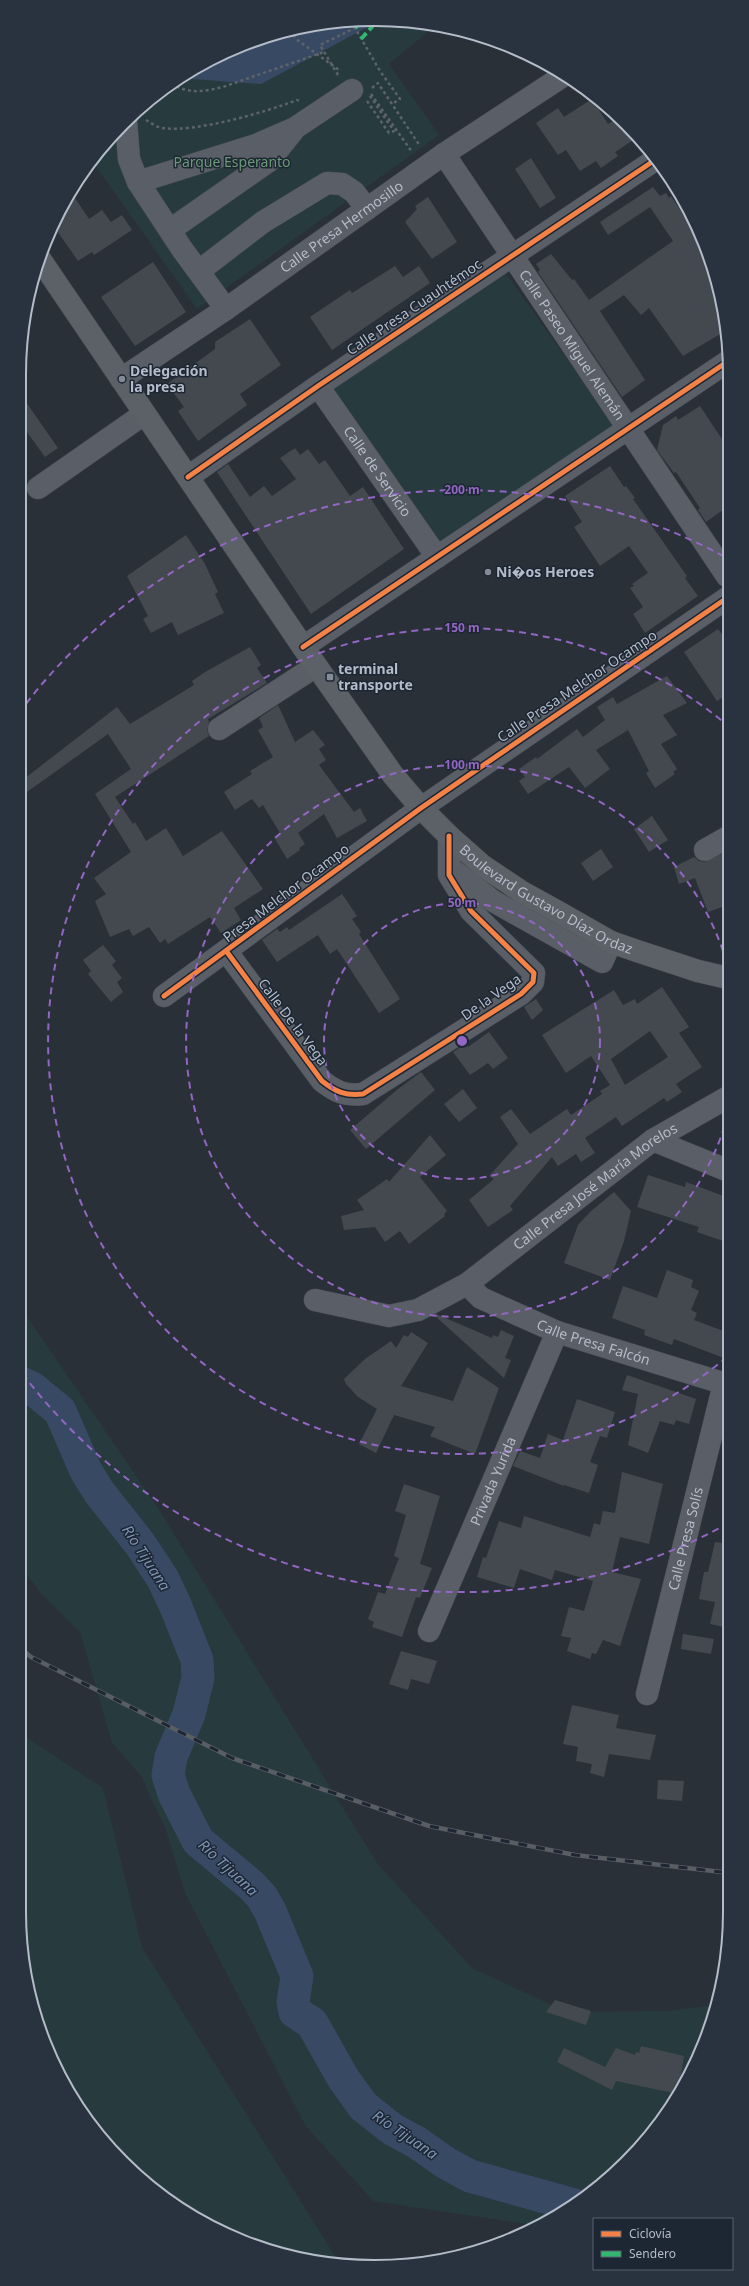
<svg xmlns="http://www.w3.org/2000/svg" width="749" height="2286" font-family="'Noto Sans',sans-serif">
	<rect width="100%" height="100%" fill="#2a3038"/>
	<g fill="#273a3e">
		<polygon points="375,19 436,25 389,64 439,135 197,309 92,161 123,123 177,79 239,46 305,26"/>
		<polygon points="505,272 616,428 439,548 327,388"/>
		<polygon points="19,1305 156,1505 377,1863 472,1968 567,2012 670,2011 716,2005 703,2048 670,2109 626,2163 572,2207 533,2225 373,2201 305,2125 185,1893 166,1830 141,1776 112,1743 80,1632 41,1593 19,1565"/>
		<polygon points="19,1732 103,1788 142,1947 340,2264 328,2264 217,2230 158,2194 107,2146 46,2047 26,1981 19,1912"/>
	</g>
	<polygon fill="#384963" points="375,19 381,20 261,84 178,78 239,46 305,26"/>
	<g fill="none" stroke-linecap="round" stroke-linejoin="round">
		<polyline stroke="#384963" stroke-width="33" points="19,1382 32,1388 60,1411 86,1471 99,1492 140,1544 163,1579 176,1607 197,1660 198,1678 189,1714 171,1757 168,1775 174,1794 198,1841 252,1886 262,1897 270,1911 297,1976 293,2002 295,2012 312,2023 343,2078 363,2106 392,2129 416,2142 446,2163 470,2176 574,2205"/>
	</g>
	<g fill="#444950" fill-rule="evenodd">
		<polygon points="592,99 608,124 616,119 638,137 615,152 618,156 601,168 596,161 580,171 566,150 558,155 536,123 558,108 564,117"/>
		<polygon points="531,158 556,198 540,208 515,169"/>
		<polygon points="653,187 660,196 666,193 669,198 671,196 695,232 697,231 727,330 683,356 649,308 641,315 624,295 600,311 645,380 622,397 538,272 540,270 536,264 551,254 572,280 574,279 589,300 673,241 650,207 608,235 600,222"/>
		<polygon points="71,192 89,219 102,210 111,222 122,215 132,230 94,255 92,252 78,261 53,225"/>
		<polygon points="428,197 457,242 432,259 405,222 417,209 415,206"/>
		<polygon points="153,262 186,312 135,346 101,297"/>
		<polygon points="395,266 403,277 419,266 430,283 332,350 310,317 350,290 352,293"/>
		<polygon points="250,319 281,365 240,394 247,405 198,441 178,411 184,407 167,384 215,349 215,342"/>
		<polygon points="19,392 58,448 45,457 19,421"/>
		<polygon points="700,406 727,447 727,507 706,522 698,510 700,508 676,472 674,473 657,450 663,425 676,416 678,420"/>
		<polygon points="295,448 300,455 308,449 319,464 325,460 350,496 363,487 404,549 311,614 217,472 228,464 250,497 264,486 272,496 296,479 280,458"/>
		<polygon points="610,466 624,487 626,486 635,498 633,499 687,576 685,578 698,596 645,633 633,614 643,607 630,588 634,586 632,584 648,573 629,546 600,566 574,527 582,522 565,496"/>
		<polygon points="186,535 205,564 218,592 215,594 224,613 178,635 172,622 151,633 143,619 148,616 127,576"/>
		<polygon points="718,629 728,642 728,694 717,701 684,652"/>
		<polygon points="250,647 261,665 257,668 267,683 208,719 209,722 207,730 209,736 115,797 133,824 135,822 146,841 166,828 183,856 222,831 263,889 234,908 241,920 221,933 210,917 168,944 165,939 160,943 149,927 133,936 129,929 110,937 95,901 106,894 94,878 131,852 95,794 131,769 108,734 27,792 20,782 117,707 130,724 194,685 192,681 205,672"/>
		<polygon points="667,676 687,703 663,715 677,735 661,744 677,769 673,772 675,774 655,788 646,773 649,771 628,730 596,750 610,769 585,788 569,767 528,794 519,781 525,777 519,769 536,757 537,759 577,729 583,737 605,720 597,707 613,697 617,704"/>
		<polygon points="278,705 295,742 313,730 325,745 319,749 326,760 319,765 354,812 360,808 367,821 337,838 324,814 298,833 305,844 299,848 300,850 287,859 274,837 280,833 263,805 259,808 252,799 235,810 224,792 252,774 250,771 273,757 258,730 263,727 259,718"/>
		<polygon points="652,816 668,840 649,852 634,829"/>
		<polygon points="601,849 613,867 593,881 581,863"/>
		<polygon points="728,851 728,905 708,912 695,878 679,884 674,867 694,857 699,861 705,862"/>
		<polygon points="342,894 357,916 352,919 361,932 359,934 400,999 379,1013 337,949 330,954 318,935 277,962 262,940 277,929 280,932 287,927 289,930"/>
		<polygon points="103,945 116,961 112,965 122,978 117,982 123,992 111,1002 88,974 91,971 83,960"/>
		<path d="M 662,987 L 689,1027 L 679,1033 L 702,1067 L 676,1084 L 682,1092 L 667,1102 L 664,1098 L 622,1126 L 616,1117 L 585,1138 L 595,1153 L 581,1162 L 576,1154 L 558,1166 L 552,1157 L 510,1206 L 513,1210 L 488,1227 L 469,1200 L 494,1179 L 489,1176 L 518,1144 L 500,1117 L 511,1109 L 530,1134 L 567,1109 L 571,1115 L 602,1094 L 600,1091 L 610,1085 L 591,1056 L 566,1073 L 542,1035 L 614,990 L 623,1005 L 635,999 L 637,1004 ZM 650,1031 L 668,1057 L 625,1085 L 611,1059 Z"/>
		<polygon points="536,999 543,1010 532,1020 524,1007"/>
		<polygon points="489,1032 508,1058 493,1069 488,1063 470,1075 453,1052 465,1044 468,1047"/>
		<polygon points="421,1072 435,1090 366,1149 350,1130 398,1089"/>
		<polygon points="463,1089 477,1108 459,1122 444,1104"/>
		<polygon points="430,1135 446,1155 420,1177 447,1211 444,1214 445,1216 409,1244 400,1231 385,1242 375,1227 344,1230 341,1216 364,1210 357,1200 387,1179 389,1182"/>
		<polygon points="648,1175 685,1187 686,1182 729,1198 729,1243 697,1232 699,1227 637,1207"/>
		<polygon points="614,1192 631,1211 624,1241 610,1280 564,1263 578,1225 590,1212"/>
		<polygon points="667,1270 693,1280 691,1287 699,1291 691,1310 697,1313 694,1320 729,1333 729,1360 674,1339 672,1345 644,1335 645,1330 612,1318 623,1286 657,1298"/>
		<polygon points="436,1314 492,1338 493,1335 498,1337 501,1330 514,1336 505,1358 511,1360 504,1378 435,1316"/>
		<polygon points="411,1332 428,1343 401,1386 453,1401 467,1367 499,1388 475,1454 430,1436 435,1427 394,1415 376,1453 359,1444 377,1409 358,1397 346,1384 344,1379 365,1359 391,1341 396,1348 404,1335 408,1337"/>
		<polygon points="627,1375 696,1399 689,1424 676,1420 674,1425 660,1421 648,1453 628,1445 638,1394 622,1390"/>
		<polygon points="577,1399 615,1412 607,1438 600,1436 590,1462 598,1465 589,1493 564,1485 564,1486 513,1466 520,1451 540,1458 548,1434 563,1440"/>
		<polygon points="622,1472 663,1484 649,1544 620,1537 612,1572 641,1579 620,1646 603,1640 596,1654 592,1653 590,1659 567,1651 571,1638 561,1636 569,1607 584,1611 593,1581 555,1570 552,1580 520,1569 514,1588 477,1577 483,1557 486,1558 499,1521 521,1528 524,1516 590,1537 594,1523 600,1525 603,1511 615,1513"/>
		<polygon points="404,1484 440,1496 420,1564 432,1568 420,1598 416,1597 402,1637 372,1627 374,1622 368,1619 378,1592 385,1594 399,1558 394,1556 406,1515 395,1511"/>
		<polygon points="715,1542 729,1544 729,1616 726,1616 724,1627 710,1624 715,1602 699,1599 704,1572 708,1572"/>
		<polygon points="683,1634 714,1639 711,1654 681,1649"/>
		<polygon points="401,1651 437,1661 429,1684 411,1679 408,1690 389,1684"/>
		<polygon points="572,1705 619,1715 616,1728 656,1735 650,1760 609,1754 604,1777 590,1773 592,1764 576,1761 578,1747 563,1744"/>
		<polygon points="658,1780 684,1781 682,1801 657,1799"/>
		<polygon points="555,2000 591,2011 586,2025 546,2012"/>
		<polygon points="641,2046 684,2056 678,2094 616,2081 612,2090 557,2062 564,2048 605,2067 616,2048 635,2055 636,2052 639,2053"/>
	</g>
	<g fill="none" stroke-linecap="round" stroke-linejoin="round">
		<defs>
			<g id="minor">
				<polyline points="126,121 129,159 138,182 182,249 226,309"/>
				<path id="s1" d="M 444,154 L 727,576"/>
				<polyline points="138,182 256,145 295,128 352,90"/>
				<polyline points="170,230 269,161 293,131"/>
				<polyline points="199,271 263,222 327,183 342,184 354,192 367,209"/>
				<path id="s2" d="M 121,379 L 226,309 L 444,154 L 563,76"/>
				<path id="s3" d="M 318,386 L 437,557"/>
				<polyline points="188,477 318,386 655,160"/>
				<polyline points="38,488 144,414"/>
				<polyline points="303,647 727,362"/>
				<polyline points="219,729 316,666"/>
				<polyline points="705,850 728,837"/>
				<polyline points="450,868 493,901 602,962 611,942"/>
				<path d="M 227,952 L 322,1081 C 336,1092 345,1096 363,1094 L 521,994 L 533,982 L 534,973 L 471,911 L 449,875 L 449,836"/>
				<polyline points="164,996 421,808 727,598"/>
				<polyline points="653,1140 729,1171"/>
				<path id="s4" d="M 467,1284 L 481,1298 L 557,1332 L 729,1385"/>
				<path id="s5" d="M 315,1300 L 389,1316 L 418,1310 L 467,1284 L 653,1140 L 728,1097"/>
				<path id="s6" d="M 429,1631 L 557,1332"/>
				<path id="s7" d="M 647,1694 L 724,1384"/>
			</g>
			<g id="major">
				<path id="s8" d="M 40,259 L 303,647 L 393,775 L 421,808 L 449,836 L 483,866 L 522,892 L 560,913 L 611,942 L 637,951 L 698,971 L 728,978"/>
			</g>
		</defs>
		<use href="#minor" stroke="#484c53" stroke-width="23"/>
		<use href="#major" stroke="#484c55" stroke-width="23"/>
		<g stroke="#5d636a" stroke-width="2.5" stroke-dasharray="3 3" stroke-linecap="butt">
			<polyline points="290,30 296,39 339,70"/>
			<polyline points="338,75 320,45 355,28 380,71 400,99 392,104"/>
			<path d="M 171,84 C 191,94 201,92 223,87 L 324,52"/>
			<polyline points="372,88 378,83 420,146"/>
			<polyline points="371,94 412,152"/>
			<polyline points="367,101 389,133 394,131 370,96"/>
			<path d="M 146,120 C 151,123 157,127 162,128 C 195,133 266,112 297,100 L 299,101"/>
		</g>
		<use href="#minor" stroke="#5a5e66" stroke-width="22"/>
		<use href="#major" stroke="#5c6168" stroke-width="22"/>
		<defs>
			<polyline id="rail" points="19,1647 31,1657 232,1758 429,1826 575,1855 730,1873"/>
		</defs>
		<use href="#rail" stroke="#595d64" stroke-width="4.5"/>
		<use href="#rail" stroke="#1d2633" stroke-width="3" stroke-dasharray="9" stroke-linecap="butt"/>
		<g stroke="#33b770" stroke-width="4" stroke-dasharray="8 4" stroke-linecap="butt">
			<polyline points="355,28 363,20"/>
			<polyline points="361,39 379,19"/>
		</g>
		<defs>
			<g id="cycleway">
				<polyline points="188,477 318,386 655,160"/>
				<polyline points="303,647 727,362"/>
				<path d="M 227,952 L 322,1081 C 336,1092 345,1096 363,1094 L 521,994 L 533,982 L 534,973 L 471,911 L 449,875 L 449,836"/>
				<polyline points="164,996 421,808 727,598"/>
			</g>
		</defs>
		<use href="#cycleway" stroke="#1d2633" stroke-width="8"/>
		<use href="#cycleway" stroke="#f48246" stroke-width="5"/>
	</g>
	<g fill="none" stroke="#9266c3" stroke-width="2" stroke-dasharray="7 5">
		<circle cx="462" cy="1041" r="138"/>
		<path d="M728 1115A276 276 0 1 1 728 967"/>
		<path d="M727 1357A413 413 0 1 1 727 725"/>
		<path d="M729 1523A551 551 0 0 1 19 1369M19 713A551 551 0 0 1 725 557"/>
	</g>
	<g fill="#848b96" stroke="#1d2633" stroke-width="1.5">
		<circle cx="122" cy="379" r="4"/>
		<circle cx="488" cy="572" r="4"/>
		<rect x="326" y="673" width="8" height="8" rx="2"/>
	</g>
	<g text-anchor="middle" stroke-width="3" stroke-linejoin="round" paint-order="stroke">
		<g font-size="14" fill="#6b9a76" stroke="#1d2633">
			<text x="232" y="167">Parque Esperanto</text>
		</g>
		<g font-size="14" fill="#b4bcc9" stroke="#1d2633">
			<text dy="5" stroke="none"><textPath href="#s2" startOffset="268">Calle Presa Hermosillo</textPath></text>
			<text transform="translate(414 307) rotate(-34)" y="5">Calle Presa Cuauhtémoc</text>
			<text dy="5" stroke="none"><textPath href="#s1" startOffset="230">Calle Paseo Miguel Alemán</textPath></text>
			<text dy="5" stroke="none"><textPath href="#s3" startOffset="104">Calle de Servicio</textPath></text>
			<text transform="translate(577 686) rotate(-34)" y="5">Calle Presa Melchor Ocampo</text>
			<text transform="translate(286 893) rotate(-37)" y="5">Presa Melchor Ocampo</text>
			<text dy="5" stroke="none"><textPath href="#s8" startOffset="825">Boulevard Gustavo Díaz Ordaz</textPath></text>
			<text transform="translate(491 997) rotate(-35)" y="5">De la Vega</text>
			<text transform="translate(293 1022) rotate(53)" y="5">Calle De la Vega</text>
			<text dy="5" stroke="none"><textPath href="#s5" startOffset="322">Calle Presa José María Morelos</textPath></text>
			<text dy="5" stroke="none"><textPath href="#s4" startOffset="141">Calle Presa Falcón</textPath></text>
			<text dy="5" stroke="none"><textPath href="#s6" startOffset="163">Privada Yurida</textPath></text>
			<text dy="5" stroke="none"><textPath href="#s7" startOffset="160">Calle Presa Solís</textPath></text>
		</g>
		<g font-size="14" font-weight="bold" fill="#b4bcc9" stroke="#1d2633" text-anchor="start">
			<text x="130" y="376">Delegación<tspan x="130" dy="16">la presa</tspan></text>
			<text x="496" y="577">Ni�os Heroes</text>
			<text x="338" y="674">terminal<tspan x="338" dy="16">transporte</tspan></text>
		</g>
		<g font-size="15" font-style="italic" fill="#7c92b1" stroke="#1d2633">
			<text transform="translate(146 1558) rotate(57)" y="5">Río Tijuana</text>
			<text transform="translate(228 1868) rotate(43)" y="5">Río Tijuana</text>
			<text transform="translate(405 2135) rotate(34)" y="5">Río Tijuana</text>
		</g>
	</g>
	<path d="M0 0H749V2286H0ZM374 26H375A348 348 0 0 1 723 374V1912A348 348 0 0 1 375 2260H374A348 348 0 0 1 26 1912V374A348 348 0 0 1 374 26Z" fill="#29323f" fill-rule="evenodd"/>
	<path fill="none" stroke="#b4bcc9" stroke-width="2" d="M374 26H375A348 348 0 0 1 723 374V1912A348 348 0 0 1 375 2260H374A348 348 0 0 1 26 1912V374A348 348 0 0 1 374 26Z"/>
	<circle cx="462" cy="1041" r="6" fill="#9266c3" stroke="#1d2633" stroke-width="2"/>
	<g font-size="12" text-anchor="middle" font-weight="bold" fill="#9266c3" stroke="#1d2633" stroke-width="3" stroke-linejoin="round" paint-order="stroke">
		<text x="462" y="494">200 m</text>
		<text x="462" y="632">150 m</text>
		<text x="462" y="769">100 m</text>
		<text x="462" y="907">50 m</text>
	</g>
	<rect x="593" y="2218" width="140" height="52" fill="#1d2633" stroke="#59626f"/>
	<rect x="601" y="2231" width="20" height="6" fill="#f48246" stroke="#59626f"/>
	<text x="629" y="2238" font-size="12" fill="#b4bcc9">Ciclovía</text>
	<rect x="601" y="2251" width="20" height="6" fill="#33b770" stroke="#59626f"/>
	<text x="629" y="2258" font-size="12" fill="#b4bcc9">Sendero</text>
</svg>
